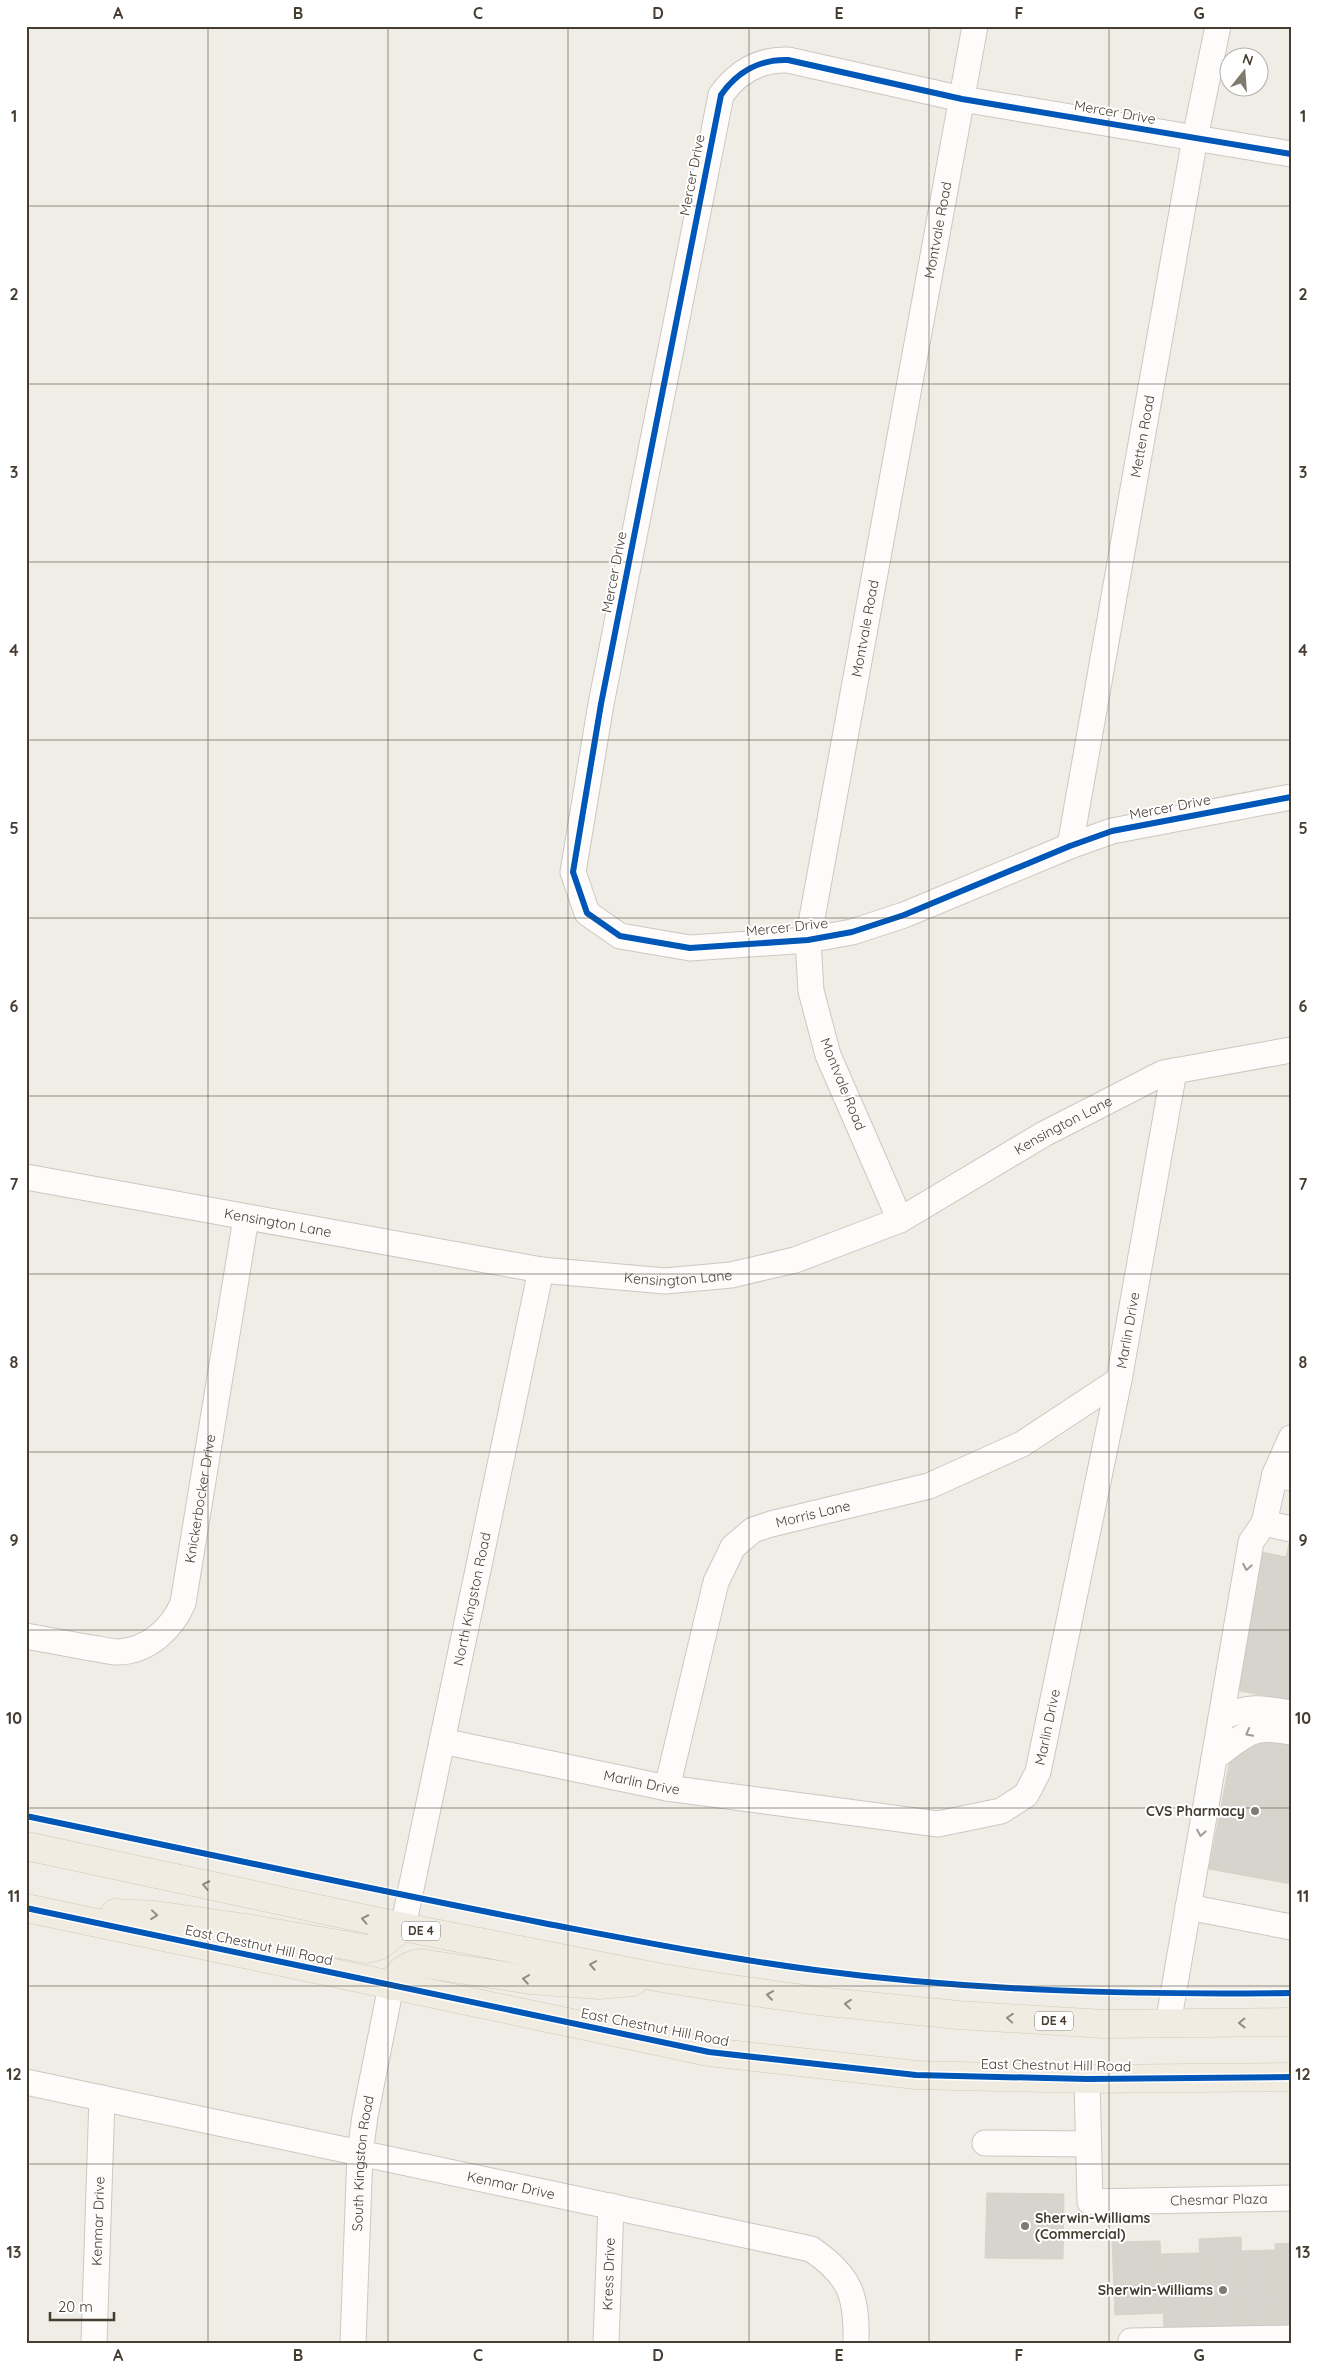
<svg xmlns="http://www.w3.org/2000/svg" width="1317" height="2369" font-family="Quicksand,sans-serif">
	<rect width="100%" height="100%" fill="#efede6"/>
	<g fill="#d7d4cd" stroke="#d7d3cb">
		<polygon points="1290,1540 1291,1540 1291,1701 1235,1690 1262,1552 1286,1557"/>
		<polygon points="1258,1734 1291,1740 1291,1884 1209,1869 1231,1754"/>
		<polygon points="987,2193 1064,2194 1063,2259 985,2258"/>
		<polygon points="1241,2237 1245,2328 1203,2330 1199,2239"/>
		<polygon points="1160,2241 1163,2313 1115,2315 1112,2242"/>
		<polygon points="1291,2243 1291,2324 1279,2325 1275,2244"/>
		<polygon points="1275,2250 1279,2325 1245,2328 1242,2251"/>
		<polygon points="1200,2253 1203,2330 1164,2332 1161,2254"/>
	</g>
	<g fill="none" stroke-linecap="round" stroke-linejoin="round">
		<defs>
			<g id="minor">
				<path d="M 1291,154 L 962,99 L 788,60 C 760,59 737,72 721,95 L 601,704 L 573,872 L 587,913 L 620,936 L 690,948 L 808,940 L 852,932 L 904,915 L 1070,846 L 1112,831 L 1291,797"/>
				<path id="s1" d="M 1070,846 L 1195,138 L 1218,26"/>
				<path id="s2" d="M 26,1177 L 541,1270 L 665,1281 L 731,1275 L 795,1260 L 900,1220 L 1044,1134 L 1163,1073 L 1291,1050"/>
				<path id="s3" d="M 900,1220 L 828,1055 L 811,991 L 808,940 L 975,26"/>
				<polyline points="1275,1474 1291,1438"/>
				<polyline points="1264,1523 1291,1529"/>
				<path id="s4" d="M 26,1636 C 48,1640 70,1644 91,1648 C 100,1649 110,1652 118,1652 C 148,1651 172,1629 183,1603 L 246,1218"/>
				<polyline points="1221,1718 1251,1542 1264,1523 1275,1474 1291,1478"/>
				<path id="s5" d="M 442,1741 L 667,1788 L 938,1824 L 1001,1811 L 1026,1795 L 1038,1772 L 1119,1380 L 1174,1071"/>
				<path d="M 1214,1758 C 1245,1735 1250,1724 1291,1732"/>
				<path id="s6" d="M 667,1788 L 716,1582 L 733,1547 L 753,1530 L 771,1524 L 929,1486 L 1022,1444 L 1119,1380"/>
				<polyline points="1188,1907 1291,1927"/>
				<path id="s7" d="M 403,1927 L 541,1270"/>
				<path d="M 1168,2024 L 1221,1718 C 1248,1705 1262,1708 1291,1713"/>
				<path id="s8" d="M 1087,2079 L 1090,2202 L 1291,2198"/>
				<path id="s9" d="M 26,2082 L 811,2249 C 851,2276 857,2296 856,2343"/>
				<polyline points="985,2143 1088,2144"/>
				<polyline points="1131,2341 1291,2338"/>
				<path id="s10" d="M 94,2343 L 102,2098"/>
				<path id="s11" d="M 353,2343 L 360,2153 L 365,2116 L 391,1986"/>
				<path id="s12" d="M 606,2343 L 611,2206"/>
			</g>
			<g id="major">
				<polyline points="26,1846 403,1927 662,1978 725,1988 818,2001 958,2015 1104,2024 1291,2022"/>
				<polyline points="26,1908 709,2052 916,2075 1087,2079 1291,2077"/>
				<polyline points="115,1913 155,1915 246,1928 367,1949 379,1946 403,1927"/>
				<path d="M 391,1986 C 398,1972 405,1966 420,1963 L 531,1980 L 599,1985 L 633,1982"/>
			</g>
		</defs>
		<use href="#minor" stroke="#cbc8c2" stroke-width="27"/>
		<use href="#major" stroke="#d4c9b1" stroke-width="29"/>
		<use href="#minor" stroke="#fdfcfb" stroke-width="25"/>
		<use href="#major" stroke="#f0ece2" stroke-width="28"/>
		<defs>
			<g id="cycleway">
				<path d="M 1291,154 L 962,99 L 788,60 C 760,59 737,72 721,95 L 601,704 L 573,872 L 587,913 L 620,936 L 690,948 L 808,940 L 852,932 L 904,915 L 1070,846 L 1112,831 L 1291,797"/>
				<path d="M 26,1816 C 198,1852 370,1889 543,1923 C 633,1940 724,1958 815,1970 C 973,1991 1133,1995 1291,1993"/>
				<polyline points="26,1908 709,2052 916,2075 1087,2079 1291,2077"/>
			</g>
		</defs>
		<use href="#cycleway" stroke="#fff" stroke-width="9"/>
		<use href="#cycleway" stroke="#0057b8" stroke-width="6"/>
	</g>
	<defs><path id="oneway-chevron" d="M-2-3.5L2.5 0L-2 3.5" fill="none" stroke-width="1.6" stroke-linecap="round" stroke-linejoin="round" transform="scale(1.25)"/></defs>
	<g stroke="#a19c96">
		<use href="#oneway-chevron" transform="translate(1247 1567) rotate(100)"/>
		<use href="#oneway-chevron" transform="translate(1249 1733) rotate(152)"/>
		<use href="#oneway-chevron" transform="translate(1201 1833) rotate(100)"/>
	</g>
	<g stroke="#928c81">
		<use href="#oneway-chevron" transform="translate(206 1885) rotate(-168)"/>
		<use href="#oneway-chevron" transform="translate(154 1915) rotate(6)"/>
		<use href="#oneway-chevron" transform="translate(365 1919) rotate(-168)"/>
		<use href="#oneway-chevron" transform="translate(593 1965) rotate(-169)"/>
		<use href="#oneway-chevron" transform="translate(526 1979) rotate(-172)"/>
		<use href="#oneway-chevron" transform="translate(770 1995) rotate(-172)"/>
		<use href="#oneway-chevron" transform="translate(848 2004) rotate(-174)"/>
		<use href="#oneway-chevron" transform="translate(1010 2018) rotate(-176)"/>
		<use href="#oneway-chevron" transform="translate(1242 2023) rotate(179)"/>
	</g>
	<path fill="none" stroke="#453d32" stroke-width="1" stroke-opacity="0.55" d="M 208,26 L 208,2343M 388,26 L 388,2343M 568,26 L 568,2343M 749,26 L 749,2343M 929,26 L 929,2343M 1109,26 L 1109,2343M 26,206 L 1291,206M 26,384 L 1291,384M 26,562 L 1291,562M 26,740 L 1291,740M 26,918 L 1291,918M 26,1096 L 1291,1096M 26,1274 L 1291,1274M 26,1452 L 1291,1452M 26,1630 L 1291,1630M 26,1808 L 1291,1808M 26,1986 L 1291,1986M 26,2164 L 1291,2164"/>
	<g fill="#807b71" stroke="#fff" stroke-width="2">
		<circle cx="1255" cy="1811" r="5"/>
		<circle cx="1025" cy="2226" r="5"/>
		<circle cx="1223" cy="2290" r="5"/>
	</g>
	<g text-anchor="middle" stroke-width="4" stroke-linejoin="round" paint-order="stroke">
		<g fill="#fff" stroke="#7d7770" stroke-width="1">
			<rect x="402" y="1921.5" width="38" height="19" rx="4"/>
			<rect x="1035" y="2011.5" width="38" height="19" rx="4"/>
		</g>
		<g font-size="12" font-weight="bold" fill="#453d32">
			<text x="421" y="1935">DE 4</text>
			<text x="1054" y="2025">DE 4</text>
		</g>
		<g font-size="14" fill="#453d32" stroke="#fff">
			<text transform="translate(1115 112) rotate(10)" y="5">Mercer Drive</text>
			<text transform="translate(692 175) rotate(-79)" y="5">Mercer Drive</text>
			<text dy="5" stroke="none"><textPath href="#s3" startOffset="1019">Montvale Road</textPath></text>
			<text dy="5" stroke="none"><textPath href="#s1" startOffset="416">Metten Road</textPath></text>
			<text transform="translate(614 572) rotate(-79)" y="5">Mercer Drive</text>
			<text dy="5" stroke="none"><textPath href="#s3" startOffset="614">Montvale Road</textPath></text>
			<text transform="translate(1170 807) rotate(-11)" y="5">Mercer Drive</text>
			<text transform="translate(787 927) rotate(-6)" y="5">Mercer Drive</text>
			<text transform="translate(843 1084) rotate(68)" y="5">Montvale Road</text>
			<text dy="5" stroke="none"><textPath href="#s2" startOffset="1081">Kensington Lane</textPath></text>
			<text dy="5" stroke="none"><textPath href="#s2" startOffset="256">Kensington Lane</textPath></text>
			<text dy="5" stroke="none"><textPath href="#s2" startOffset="661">Kensington Lane</textPath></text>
			<text dy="5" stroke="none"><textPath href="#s5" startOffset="1074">Marlin Drive</textPath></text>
			<text dy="5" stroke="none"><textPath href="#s4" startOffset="285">Knickerbocker Drive</textPath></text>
			<text dy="5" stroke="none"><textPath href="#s6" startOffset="339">Morris Lane</textPath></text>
			<text dy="5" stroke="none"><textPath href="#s7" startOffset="335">North Kingston Road</textPath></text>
			<text dy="5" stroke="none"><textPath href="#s5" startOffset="669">Marlin Drive</textPath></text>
			<text dy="5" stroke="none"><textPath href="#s5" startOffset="204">Marlin Drive</textPath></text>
			<text transform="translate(259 1945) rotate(12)" y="5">East Chestnut Hill Road</text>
			<text transform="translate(655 2027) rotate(11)" y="5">East Chestnut Hill Road</text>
			<text transform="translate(1056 2065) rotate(1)" y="5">East Chestnut Hill Road</text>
			<text dy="5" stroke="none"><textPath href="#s11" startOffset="180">South Kingston Road</textPath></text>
			<text dy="5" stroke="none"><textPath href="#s9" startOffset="496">Kenmar Drive</textPath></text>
			<text dy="5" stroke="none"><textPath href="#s8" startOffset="252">Chesmar Plaza</textPath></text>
			<text dy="5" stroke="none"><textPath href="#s10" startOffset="122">Kenmar Drive</textPath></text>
			<text dy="5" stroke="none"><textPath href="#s12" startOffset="69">Kress Drive</textPath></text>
		</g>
		<g font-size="14" font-weight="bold" fill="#453d32" stroke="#fff" text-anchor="end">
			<text x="1245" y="1816">CVS Pharmacy</text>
			<text x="1035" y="2223" text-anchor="start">Sherwin-Williams<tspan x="1035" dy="16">(Commercial)</tspan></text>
			<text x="1213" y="2295">Sherwin-Williams</text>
		</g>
	</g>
	<rect width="1317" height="2369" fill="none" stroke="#ffffff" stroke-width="55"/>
	<g transform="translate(1244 72) rotate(17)"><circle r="24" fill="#ffffff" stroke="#b5b1ad"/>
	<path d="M0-4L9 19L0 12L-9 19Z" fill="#807b71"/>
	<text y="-8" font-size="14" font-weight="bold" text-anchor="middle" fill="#453d32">N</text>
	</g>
	<path d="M50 2312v8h64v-8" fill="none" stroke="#453d32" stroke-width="2.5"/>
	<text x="58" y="2312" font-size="15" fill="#453d32" stroke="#ffffff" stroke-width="4" paint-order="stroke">20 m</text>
	<rect x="28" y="28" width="1262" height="2314" fill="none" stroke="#453d32" stroke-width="2"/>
	<g font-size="16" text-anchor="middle" font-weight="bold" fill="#453d32">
		<text x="118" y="19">A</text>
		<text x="298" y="19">B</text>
		<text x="478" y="19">C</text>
		<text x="658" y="19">D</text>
		<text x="839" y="19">E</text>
		<text x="1019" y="19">F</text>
		<text x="1199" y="19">G</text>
		<text x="14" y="122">1</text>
		<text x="1303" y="122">1</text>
		<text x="14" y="300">2</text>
		<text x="1303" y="300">2</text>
		<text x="14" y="478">3</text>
		<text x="1303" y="478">3</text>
		<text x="14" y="656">4</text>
		<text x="1303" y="656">4</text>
		<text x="14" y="834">5</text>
		<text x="1303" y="834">5</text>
		<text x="14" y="1012">6</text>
		<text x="1303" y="1012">6</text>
		<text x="14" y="1190">7</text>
		<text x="1303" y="1190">7</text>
		<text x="14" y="1368">8</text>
		<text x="1303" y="1368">8</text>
		<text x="14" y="1546">9</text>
		<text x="1303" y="1546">9</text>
		<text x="14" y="1724">10</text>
		<text x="1303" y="1724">10</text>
		<text x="14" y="1902">11</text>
		<text x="1303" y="1902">11</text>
		<text x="14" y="2080">12</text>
		<text x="1303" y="2080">12</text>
		<text x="14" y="2258">13</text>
		<text x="1303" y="2258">13</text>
		<text x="118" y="2361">A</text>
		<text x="298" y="2361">B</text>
		<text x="478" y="2361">C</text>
		<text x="658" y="2361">D</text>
		<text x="839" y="2361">E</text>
		<text x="1019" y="2361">F</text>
		<text x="1199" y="2361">G</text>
	</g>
</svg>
